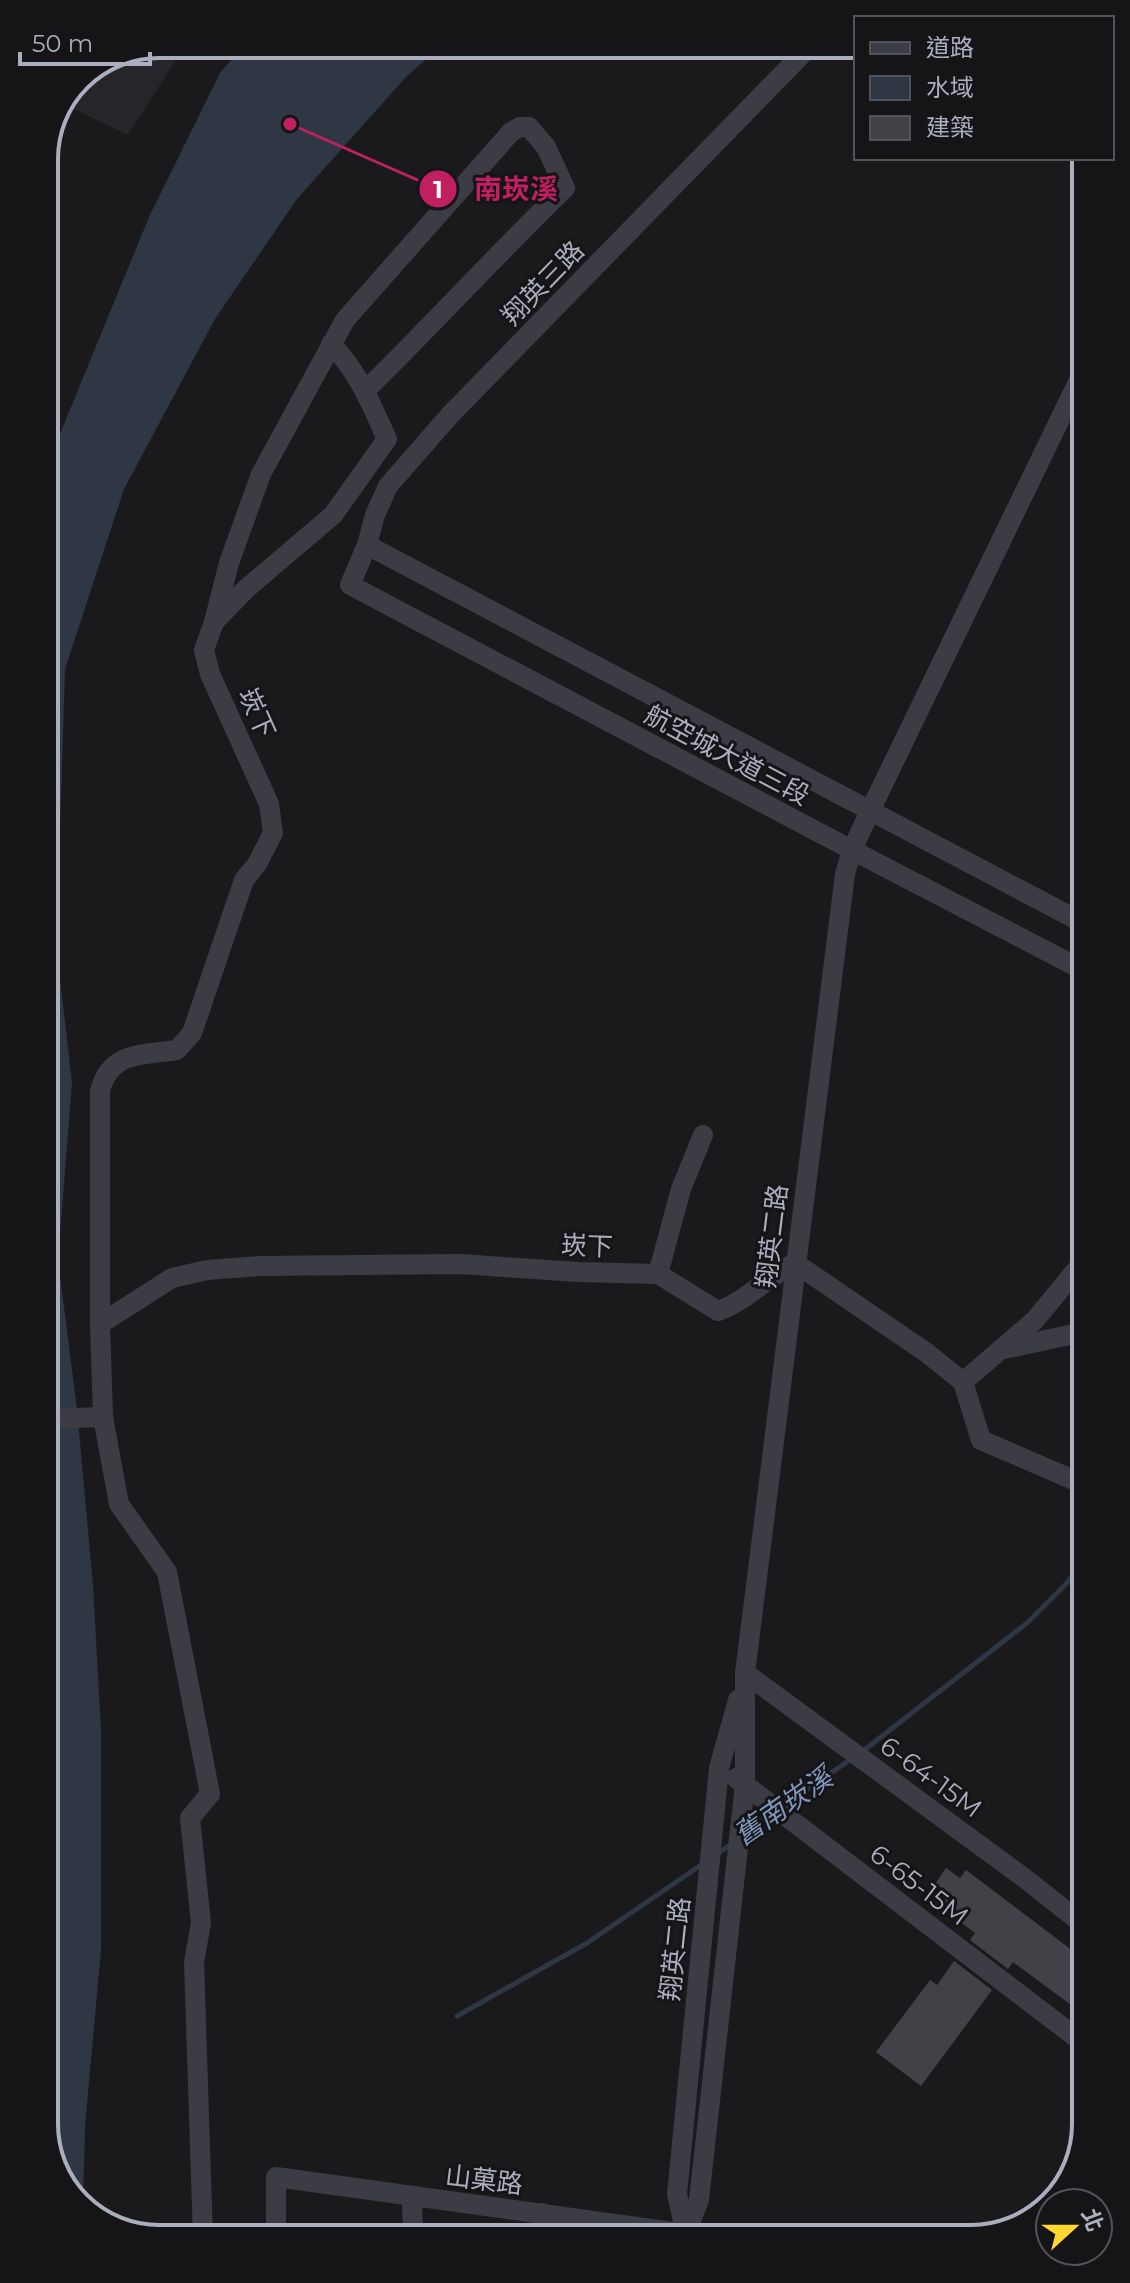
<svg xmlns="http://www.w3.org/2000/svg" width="1130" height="2283" font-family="Montserrat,'Noto Sans TC',sans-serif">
	<rect width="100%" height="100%" fill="#1a1a1d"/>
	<polygon fill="#26262a" points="159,44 186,44 128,135 66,105 78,77"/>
	<polygon fill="#2e3743" points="245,44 443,44 406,77 297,199 215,319 124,489 65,669 60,833 54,926 72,1083 58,1260 77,1409 93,1585 101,1730 101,1950 85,2126 83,2207 53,2167 46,468 149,217 220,73"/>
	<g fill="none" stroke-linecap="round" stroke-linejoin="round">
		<g stroke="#2e3743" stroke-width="5">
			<polyline points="863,1751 1027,1623 1065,1585 1084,1562"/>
			<polyline points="784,1806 851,1759"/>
			<polyline points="745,1834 773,1814"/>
			<polyline points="716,1855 734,1842"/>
			<polyline points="457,2016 587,1943 704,1863"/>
		</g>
	</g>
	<g fill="#414247">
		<polygon points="946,1868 960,1878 966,1870 1085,1960 1086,2016 1013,1962 1008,1969 970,1940 975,1933 939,1906 948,1894 935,1884"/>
		<polygon points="954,1961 992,1990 921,2086 876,2052 930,1980 937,1985"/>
	</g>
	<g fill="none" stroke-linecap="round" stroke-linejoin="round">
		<g stroke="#3c3d44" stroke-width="20">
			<polyline points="812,44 450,415 388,486 375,515 367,545 350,585 852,850 1081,969"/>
			<polyline points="367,545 1081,922"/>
			<path d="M 214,622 L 247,588 L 333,515 L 387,439 C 371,404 359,373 331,344"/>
			<polyline points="658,1274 681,1189 703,1135"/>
			<path d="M 100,1324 L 100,1091 C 110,1051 143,1055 177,1050 L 192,1033 L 244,880 L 257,864 L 273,833 L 269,804 L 210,674 L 204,650 L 214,622 L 229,563 L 261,474 L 345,320 L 511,132 L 520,127 L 529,127 L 546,147 L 565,188 C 497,254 433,324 365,391"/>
			<polyline points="1004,1349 1083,1332"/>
			<polyline points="963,1382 1035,1320 1082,1263"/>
			<polyline points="49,1419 103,1417"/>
			<polyline points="745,1673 1027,1880 1085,1926"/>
			<polyline points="736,1778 1086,2045"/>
			<polyline points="412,2197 413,2236"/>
			<polyline points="542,2213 543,2235"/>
			<polyline points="686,2233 699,2200 745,1784 745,1673 845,874 852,850 870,811 1079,380"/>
			<polyline points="686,2234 677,2194 719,1768 738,1700"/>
			<path d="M 203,2238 L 194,1962 L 201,1923 L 190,1818 L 210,1794 L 167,1572 L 119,1504 L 103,1417 L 100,1324 L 172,1278 L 207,1270 L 260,1266 L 460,1264 L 577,1272 L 658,1274 L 718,1311 C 747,1301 768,1276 795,1263 L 927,1353 L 963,1382 L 981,1440 L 1083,1484"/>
			<polyline points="276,2238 276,2177 687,2234"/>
		</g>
	</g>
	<g text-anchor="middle" stroke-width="6" stroke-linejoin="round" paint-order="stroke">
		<g font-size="26" fill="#abaebd" stroke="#151518">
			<text transform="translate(543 283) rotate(-46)" y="9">翔英三路</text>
			<text transform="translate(257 713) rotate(66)" y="9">崁下</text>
			<text transform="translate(727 755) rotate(28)" y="9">航空城大道三段</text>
			<text transform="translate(772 1236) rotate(-83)" y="9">翔英二路</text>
			<text transform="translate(587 1246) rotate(2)" y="9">崁下</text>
			<text transform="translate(931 1777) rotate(36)" y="9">6-64-15M</text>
			<text transform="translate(919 1885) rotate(37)" y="9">6-65-15M</text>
			<text transform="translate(675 1949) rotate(-84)" y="9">翔英二路</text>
			<text transform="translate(484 2180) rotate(7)" y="9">山菓路</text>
		</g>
		<g font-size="28" font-style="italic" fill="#8097bb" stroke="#151518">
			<text transform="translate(783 1806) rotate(-35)" y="10">舊南崁溪</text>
		</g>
	</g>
	<path d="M0 0H1130V2283H0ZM159 58H971A101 101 0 0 1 1072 159V2124A101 101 0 0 1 971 2225H159A101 101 0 0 1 58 2124V159A101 101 0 0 1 159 58Z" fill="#151518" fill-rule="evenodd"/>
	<path fill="none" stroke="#abaebd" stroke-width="4" d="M159 58H971A101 101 0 0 1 1072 159V2124A101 101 0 0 1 971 2225H159A101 101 0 0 1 58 2124V159A101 101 0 0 1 159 58Z"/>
	<path fill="none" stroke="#c12060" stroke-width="3" d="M290 124L438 189"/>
	<g fill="#c12060" stroke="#151518" stroke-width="3">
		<circle cx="290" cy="124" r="8"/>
		<circle cx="438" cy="189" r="20"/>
	</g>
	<g font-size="24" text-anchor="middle" font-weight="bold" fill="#fff">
		<text x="438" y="198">1</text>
	</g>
	<g font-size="28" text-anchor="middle" font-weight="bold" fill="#c12060" stroke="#151518" stroke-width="6" stroke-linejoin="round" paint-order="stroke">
		<text x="516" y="199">南崁溪</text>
	</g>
	<rect x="854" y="16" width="260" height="144" fill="#151518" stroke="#51525a" stroke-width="2"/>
	<rect x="870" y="42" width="40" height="12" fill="#3c3d44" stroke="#51525a" stroke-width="2"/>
	<text x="926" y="56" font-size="24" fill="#abaebd">道路</text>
	<rect x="870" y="76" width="40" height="24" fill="#2e3743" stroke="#51525a" stroke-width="2"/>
	<text x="926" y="96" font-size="24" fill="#abaebd">水域</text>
	<rect x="870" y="116" width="40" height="24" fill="#414247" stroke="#51525a" stroke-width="2"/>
	<text x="926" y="136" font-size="24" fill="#abaebd">建築</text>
	<g transform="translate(1074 2227) rotate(69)"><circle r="38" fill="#151518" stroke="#51525a" stroke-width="2"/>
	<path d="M0-6L14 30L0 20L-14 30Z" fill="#ffd730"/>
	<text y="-12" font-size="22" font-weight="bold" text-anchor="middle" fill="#abaebd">北</text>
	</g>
	<path d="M20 52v12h130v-12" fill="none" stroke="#abaebd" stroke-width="4"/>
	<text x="32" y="52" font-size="24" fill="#abaebd" stroke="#151518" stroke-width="6" paint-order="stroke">50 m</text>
</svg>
